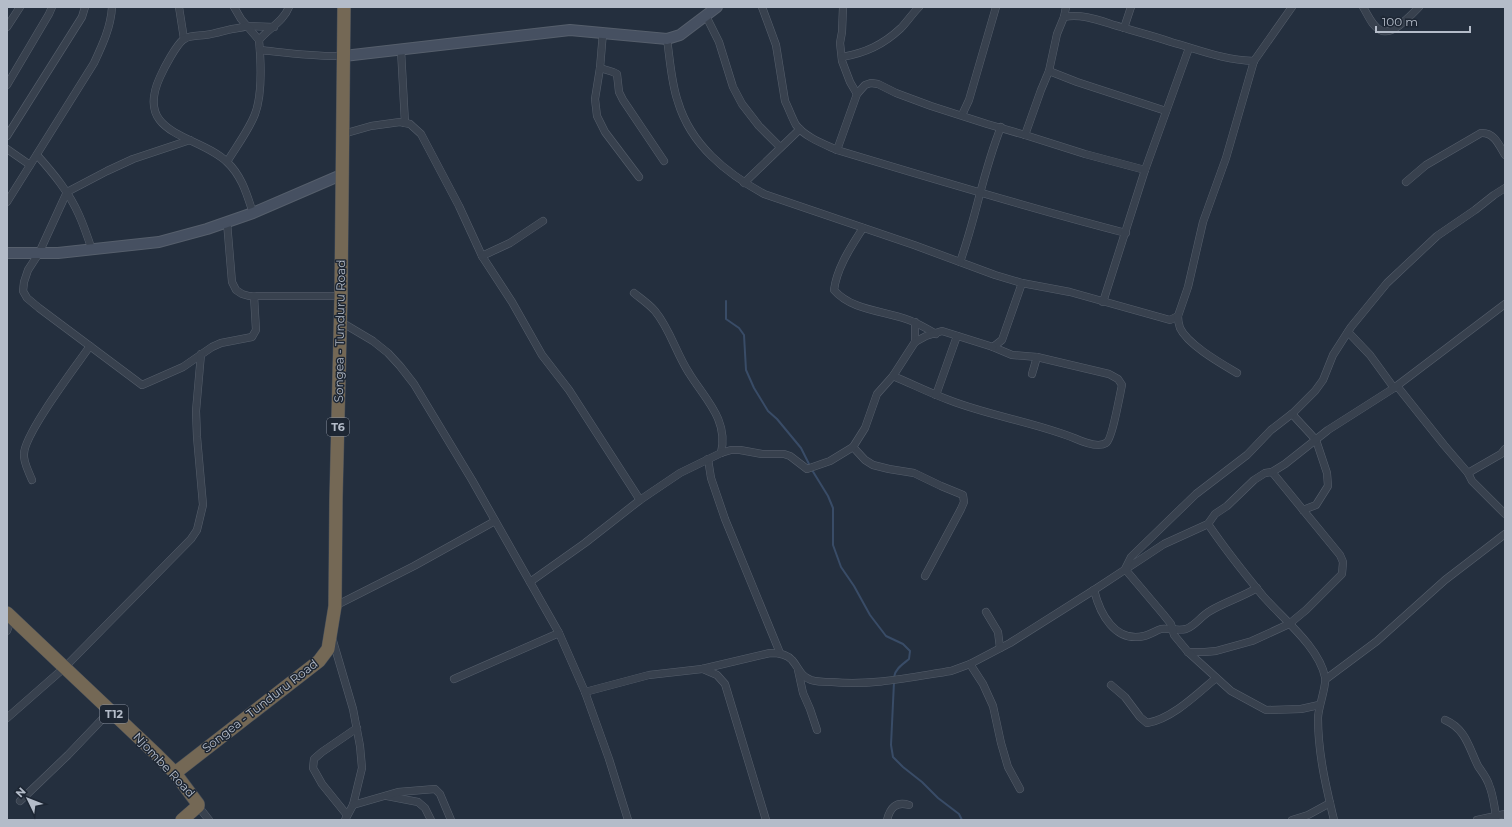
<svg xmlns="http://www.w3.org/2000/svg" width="1512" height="827" font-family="Montserrat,sans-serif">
	<rect width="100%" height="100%" fill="#242f3e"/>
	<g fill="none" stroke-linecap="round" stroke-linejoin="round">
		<g stroke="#394c67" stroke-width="2">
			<polyline points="726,301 726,319 739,328 744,335 746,370 754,388 768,411 777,419 801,448 810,466"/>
			<path d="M 812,470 L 828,496 L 833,508 L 833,545 L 841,567 L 854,586 L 870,615 L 886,636 L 903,644 L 910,651 L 909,659 C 903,664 895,669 894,677"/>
			<polyline points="894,682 891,745 893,757 903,767 922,782 938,798 959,814 962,820"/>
		</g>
		<defs>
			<g id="street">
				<polyline points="179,7 184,39"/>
				<polyline points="234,7 241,19 247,26 274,27"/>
				<path d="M 762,7 L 776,45 L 785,101 C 789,109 792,118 796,125 C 805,137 824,144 837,150 C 933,179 1029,208 1126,233"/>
				<polyline points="843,7 842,32 840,43 842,61 850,82 857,94"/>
				<path d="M 1363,7 C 1368,15 1372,26 1380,30 C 1392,37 1411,15 1419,7"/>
				<polyline points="706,16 719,42 733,87 742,104 759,126 780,147"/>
				<polyline points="1064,17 1066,7"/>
				<polyline points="7,27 20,7"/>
				<polyline points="1124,28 1131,7"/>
				<polyline points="603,32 600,68 595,99 597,116 605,132 639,177"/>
				<path d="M 667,39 C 670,59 671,82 678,102 C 691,145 726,173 764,194 L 914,245 L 995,275 L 1022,283 L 1070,292 L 1170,320 L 1178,316 L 1188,287 L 1203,222 L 1226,158 L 1254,61 L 1292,7"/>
				<path d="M 259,40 C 269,28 283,22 289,7"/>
				<path d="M 260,50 C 288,53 315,57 344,56"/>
				<polyline points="401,50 405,123"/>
				<path d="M 842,57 C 865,53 883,45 901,28 C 907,22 912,14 919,7"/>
				<polyline points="600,68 613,72 617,74 619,92 623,100 664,161"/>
				<polyline points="1049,71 1077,82 1166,111"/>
				<polyline points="7,85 49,14 52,7"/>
				<polyline points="962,115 969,100 996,7"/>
				<polyline points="343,134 371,126 400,122 410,124 421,134 459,206 482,256 512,302 542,355 569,390 640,500 585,543 530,582"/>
				<path d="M 1025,135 L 1041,90 L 1049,71 L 1057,34 L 1064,17 C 1083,13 1103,22 1121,27 C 1137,32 1154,36 1171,42 C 1200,50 1223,60 1254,61"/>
				<polyline points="7,136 82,17 85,7"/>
				<polyline points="190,140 133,159 107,171 67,192 39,253 28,270 24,282 23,291 27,298 39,308 142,385 183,367 212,347 221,343 252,337 256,330 254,296"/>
				<polyline points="7,149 30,165"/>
				<polyline points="837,150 857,94 865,85 871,83 878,84 896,93 931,106 987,124 1025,135 1085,154 1145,170"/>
				<path d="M 37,155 C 53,173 69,192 79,215 C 84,226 88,238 92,250"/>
				<path d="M 227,162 C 236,147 249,130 255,114 C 263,93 261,62 259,40 L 247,26 C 242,28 237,28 232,29 C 223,31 215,34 205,35 C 199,36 191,35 184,39 C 176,45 164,68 160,77 C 133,136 198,134 227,162 C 242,176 247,195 253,213"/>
				<path d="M 1406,182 L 1426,165 L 1481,133 C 1494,132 1499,145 1505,155"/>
				<polyline points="744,183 800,129"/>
				<path d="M 7,202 L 94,63 C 102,46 111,27 112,7"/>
				<polyline points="227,222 232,282 236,290 242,294 249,296 341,296"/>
				<path d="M 863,228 C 851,247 837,267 834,290 C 851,310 883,311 906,319 C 916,322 926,328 936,334"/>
				<polyline points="482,256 510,243 543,221"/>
				<path d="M 960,262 C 976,218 983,171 1001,127"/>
				<path d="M 634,293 C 640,298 649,304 655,311 C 670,329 676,353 689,373 C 705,399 729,420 721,453"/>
				<polyline points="1103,302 1145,170 1189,48"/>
				<path d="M 1178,316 C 1178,320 1179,325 1180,328 C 1188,345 1222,364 1237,373"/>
				<polyline points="341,322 373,341 388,353 400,366 414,384 472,480 559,633 585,692 609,759 628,820"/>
				<polyline points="915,322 915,342"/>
				<polyline points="1348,332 1370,355 1394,388"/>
				<polyline points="1032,374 1037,357"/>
				<path d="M 893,376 C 912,384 930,393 949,400 C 990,416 1034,422 1074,438 C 1083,442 1098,448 1106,443 C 1112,440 1120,394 1122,385 L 1118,379 L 1109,374 L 1037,357 L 1012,355 L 993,347 L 1002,340 L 1022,283"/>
				<polyline points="1397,386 1444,445 1468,473 1472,481 1505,514"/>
				<polyline points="936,395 957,336"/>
				<polyline points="1292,414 1316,440 1327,473 1328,486 1316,505 1303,510"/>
				<polyline points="853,447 865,460 873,465 889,469 914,473 941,486 963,495 964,502 961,509 925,576"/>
				<polyline points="708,459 711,478 725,519 780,653"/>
				<polyline points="1468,473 1501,454 1505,449"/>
				<path d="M 32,480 C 29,472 23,462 24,454 C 24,434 76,366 90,346"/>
				<polyline points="640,500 680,473 721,453 731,450 740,450 762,454 784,454 790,456 807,469 830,461 853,447 865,428 877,394 893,376 915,342 926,336 942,331 993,347"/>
				<path d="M 1208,524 C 1225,549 1244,573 1263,596 C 1283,619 1319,647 1325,677 C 1327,686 1318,707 1318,718 C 1318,753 1326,787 1334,820"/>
				<path d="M 1094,590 C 1100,614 1115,643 1144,636 C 1150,635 1155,631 1161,629 C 1169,628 1178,631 1186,629 C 1195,626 1201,616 1210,611 C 1225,602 1242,597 1257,588"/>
				<polyline points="335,606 414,566 495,521"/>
				<polyline points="986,612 998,632 1000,648"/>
				<polyline points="7,631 12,617"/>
				<polyline points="333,641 353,709 360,746 362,768 353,805 345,820"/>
				<polyline points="1188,652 1205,652 1216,651 1252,641 1289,624 1306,610 1342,574 1343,562 1340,555 1272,472"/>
				<polyline points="970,664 983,684 993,706 1001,743 1008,767 1020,789"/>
				<polyline points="703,669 717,675 725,684 766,820"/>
				<polyline points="798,670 803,693 810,709 817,730"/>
				<polyline points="454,679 559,633"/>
				<polyline points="1326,679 1377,641 1445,580 1505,534"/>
				<path d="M 1111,685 L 1125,697 L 1140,717 L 1147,723 C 1172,719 1197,694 1216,678"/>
				<path d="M 585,692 L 649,675 L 702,669 L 770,653 C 778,653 787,654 792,660 C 799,668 800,676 811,680 C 817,682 825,682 832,682 C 872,686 912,677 951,671 L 970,664 L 1010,643 L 1094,590 L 1164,544 L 1208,524 L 1215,514 L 1227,506 L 1254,480 L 1265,473 L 1272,472 L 1285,464 L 1328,430 L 1394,388 L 1505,304"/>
				<polyline points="1319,705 1301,709 1266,710 1231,691 1188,652 1174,635 1171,624 1163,614 1125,569 1131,557 1196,494 1247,455 1271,430 1293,413 1315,391 1323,380 1333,355 1351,327 1387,283 1437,236 1475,210 1494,195 1505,188"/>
				<polyline points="7,718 64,668 191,539 197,530 203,505 197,437 196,411 201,354"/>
				<path d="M 1445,720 C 1466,729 1469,748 1478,766 C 1482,772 1487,778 1489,785 C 1493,794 1494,805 1496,815"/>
				<polyline points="387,796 418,802 425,808 431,820"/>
				<polyline points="20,801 68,755 111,710"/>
				<polyline points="353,805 398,792 435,789 440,794 451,820"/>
				<polyline points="198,806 209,820"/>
				<polyline points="347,815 322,784 313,768 314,759 322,752 357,728"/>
				<path d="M 887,820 C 890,808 896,801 909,805"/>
				<polyline points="1292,820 1308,815 1330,803"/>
				<polyline points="1477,820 1505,814"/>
			</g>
			<g id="secondary">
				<polyline points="344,56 570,30 667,39 680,35 717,7"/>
				<polyline points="7,253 58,253 159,242 207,229 253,213 341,175"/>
			</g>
			<g id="highway">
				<polyline points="7,613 156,754 175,773 198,804 198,806 182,820"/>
				<polyline points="175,773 319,661 328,649 335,606 336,498 341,296 344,7"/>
			</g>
		</defs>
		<use href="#street" stroke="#565f6c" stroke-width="8"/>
		<use href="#secondary" stroke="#565f6c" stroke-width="12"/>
		<use href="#highway" stroke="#434c59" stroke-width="14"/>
		<use href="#street" stroke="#38414e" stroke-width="7"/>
		<use href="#secondary" stroke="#465061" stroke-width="10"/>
		<use href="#highway" stroke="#746855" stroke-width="13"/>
	</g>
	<g text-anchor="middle" stroke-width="3" stroke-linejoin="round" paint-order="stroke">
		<g fill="#1d2633" stroke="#878f9c" stroke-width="1">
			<rect x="327" y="418" width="22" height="18" rx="3"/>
			<rect x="100" y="705" width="28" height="18" rx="3"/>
		</g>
		<g font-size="11" font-weight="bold" fill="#b4bcc9">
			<text x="338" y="431">T6</text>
			<text x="114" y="718">T12</text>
		</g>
		<g font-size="12" fill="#b4bcc9" stroke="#1d2633">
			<text transform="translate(340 331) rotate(-89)" y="4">Songea - Tunduru Road</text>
			<text transform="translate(260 706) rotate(-38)" y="4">Songea - Tunduru Road</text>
			<text transform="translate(164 765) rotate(47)" y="4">Njombe Road</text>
		</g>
	</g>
	<rect width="1512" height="827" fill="none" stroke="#b4bcc9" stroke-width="16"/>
	<g transform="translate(28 799) rotate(313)" stroke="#1d2633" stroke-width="3" paint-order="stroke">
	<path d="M0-3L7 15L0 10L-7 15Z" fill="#b4bcc9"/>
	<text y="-6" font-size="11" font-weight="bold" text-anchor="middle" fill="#b4bcc9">N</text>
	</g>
	<path d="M1376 26v6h94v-6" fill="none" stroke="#b4bcc9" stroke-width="2"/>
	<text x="1382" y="26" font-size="12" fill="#b4bcc9" stroke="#1d2633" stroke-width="3" paint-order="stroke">100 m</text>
</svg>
